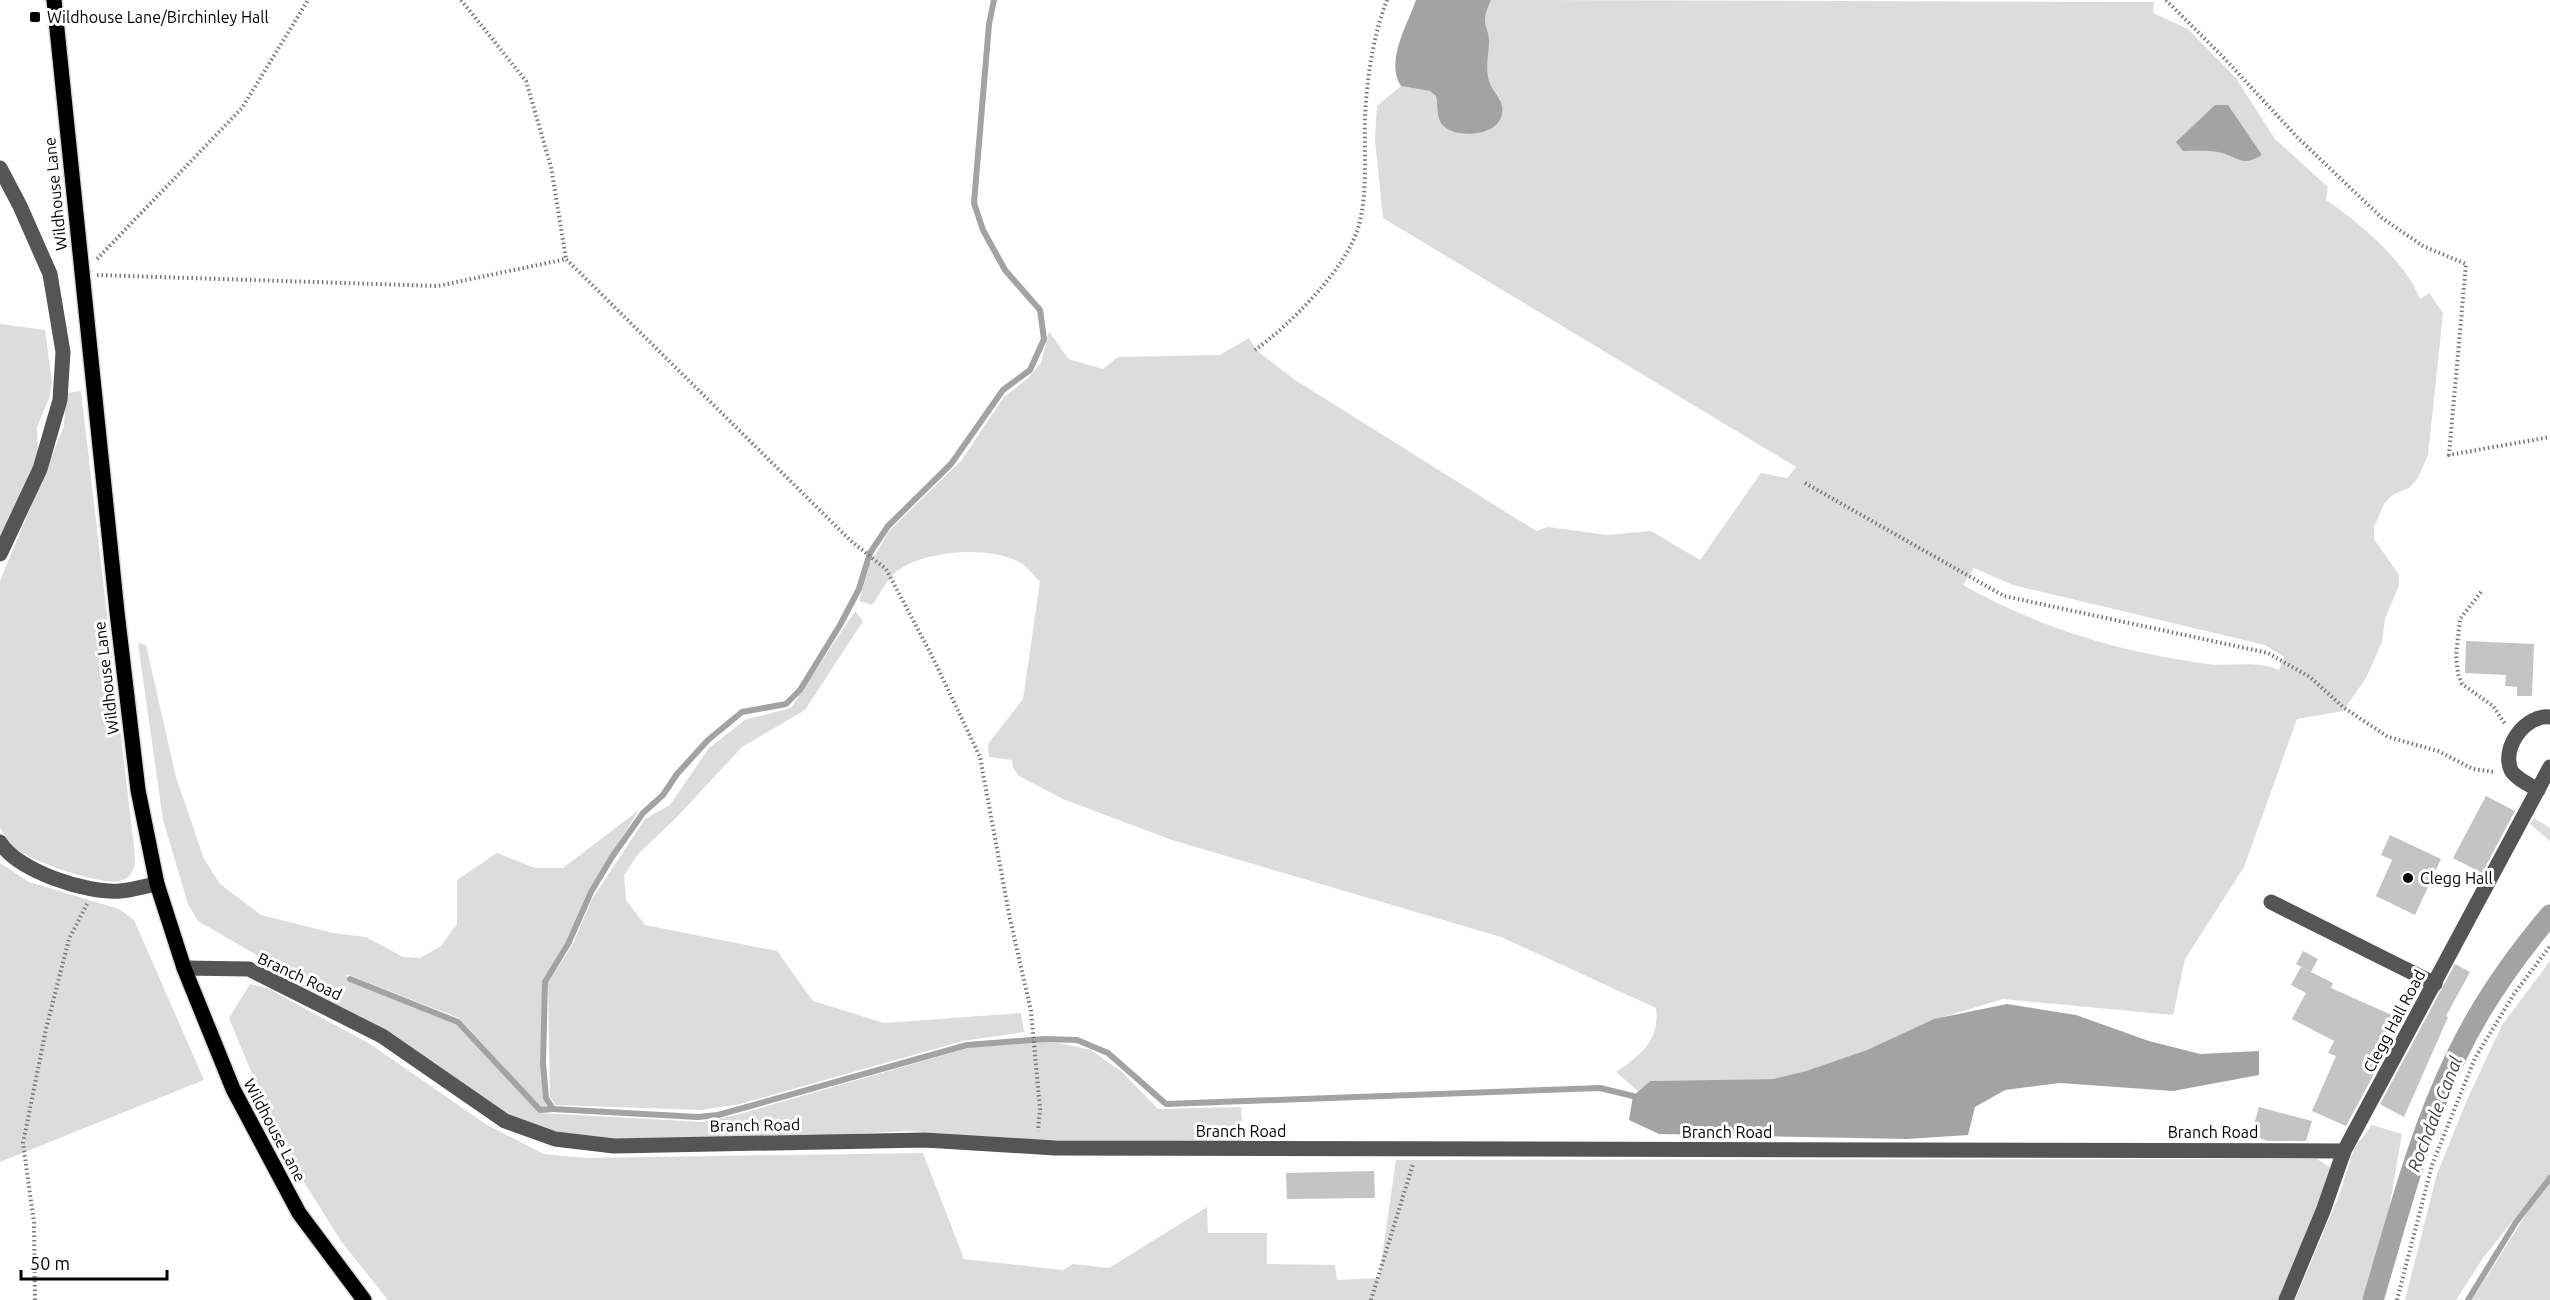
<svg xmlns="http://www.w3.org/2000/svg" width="2550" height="1300" font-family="Ubuntu,sans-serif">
	<rect width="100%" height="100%" fill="#fff"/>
	<g fill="#dcdcdc" fill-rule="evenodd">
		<path d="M 1491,0 L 2154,2 L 2153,13 L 2188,29 L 2235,77 L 2275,139 L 2328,187 L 2326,200 C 2359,222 2406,262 2420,299 L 2429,293 L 2443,313 L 2428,455 L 2418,478 L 2409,488 L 2392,495 L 2384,504 L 2374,527 L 2374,539 L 2399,575 L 2399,585 L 2385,619 L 2382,642 L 2366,678 L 2343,711 L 2297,719 L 2244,867 L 2185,959 L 2173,1015 L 2003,999 L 1930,1021 L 1867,1050 L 1806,1071 L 1773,1079 L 1650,1081 L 1638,1091 L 1616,1072 C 1641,1055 1660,1040 1656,1008 L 1501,937 L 1172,840 L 1063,799 L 1019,776 L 1013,768 L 1012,760 L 989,757 L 988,744 L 1023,699 L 1040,582 C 1035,577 1030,570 1024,565 C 994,544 925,550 897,571 C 887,579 880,594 872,605 L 859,601 L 870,564 L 889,531 L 961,461 L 1004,397 L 1028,378 L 1041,363 L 1049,331 L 1068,359 L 1103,369 L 1118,357 L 1220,355 L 1249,338 L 1256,350 L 1295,380 L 1536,531 L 1548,527 L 1607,535 L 1651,531 L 1700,560 L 1761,473 L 1787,478 L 1796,467 L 1383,218 L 1375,139 L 1377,106 L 1401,86 L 1430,91 L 1436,96 L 1438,116 L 1501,100 L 1489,83 L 1486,62 L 1489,39 L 1484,19 ZM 1974,568 L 2013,585 L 2265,645 L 2284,657 L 2279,670 C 2257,660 2231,667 2207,664 C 2120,652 2039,628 1963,585 Z"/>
		<polygon points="0,324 45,330 52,382 50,396 37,427 38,453 30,481 0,538"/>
		<path d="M 81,391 L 135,856 C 135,868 133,877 120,881 C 102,886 27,860 14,847 C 9,842 4,834 0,828 L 0,581 L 64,426 L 66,393 Z"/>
		<polygon points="855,611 863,621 805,710 742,747 674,820 639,853 624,875 626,900 645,925 777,951 813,1001 884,1023 1021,1013 1024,1032 963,1041 740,1104 701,1110 555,1105 550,1097 548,983 572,946 592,899 645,819 670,805 709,748 745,720 791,708"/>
		<polygon points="138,643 146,645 176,777 204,859 220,884 261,915 333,933 366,937 403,957 420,958 441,946 457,924 457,880 497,853 535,868 563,868 639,810 588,891 565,943 543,981 540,1061 544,1099 550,1107 541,1107 459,1018 346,974 348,981 458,1023 540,1113 703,1122 736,1115 972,1047 1032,1042 1059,1043 1091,1050 1122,1072 1158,1109 1241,1107 1243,1142 1033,1141 909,1131 756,1139 614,1141 559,1136 531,1127 271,974 272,964 198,921 188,904 163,820"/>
		<polygon points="2534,818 2550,828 2550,841 2530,824"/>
		<polygon points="0,863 29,882 119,909 134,920 204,1080 0,1162"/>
		<polygon points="2550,961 2550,1174 2483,1258 2456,1300 2405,1300 2437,1174 2467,1100 2502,1025"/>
		<polygon points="250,984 267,988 370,1044 487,1125 544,1154 586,1158 923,1153 964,1259 1063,1270 1073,1264 1109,1268 1207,1207 1208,1233 1267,1233 1267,1264 1335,1265 1337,1280 1379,1278 1396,1160 2317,1159 2331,1168 2281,1300 388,1300 341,1241 282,1147 229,1018"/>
		<polygon points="2372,1125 2402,1134 2382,1250 2365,1300 2295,1300 2340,1193 2354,1149"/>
		<polygon points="2550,1180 2550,1300 2472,1300 2542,1189"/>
	</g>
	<g fill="#a3a3a3">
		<path d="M 1416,0 L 1491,0 C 1489,5 1486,12 1485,17 C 1484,25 1489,32 1489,40 C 1489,54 1485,66 1489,81 C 1493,93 1505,100 1502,114 C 1498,138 1451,139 1441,123 C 1436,115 1438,104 1436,96 L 1430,91 L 1401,86 C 1385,61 1407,26 1416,0 Z"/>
		<path d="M 2215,105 L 2228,105 L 2262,155 C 2242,167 2240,158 2222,153 C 2211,150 2196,151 2183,151 L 2176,142 Z"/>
		<polygon points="2007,1004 2076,1015 2149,1041 2200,1054 2259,1051 2259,1075 2173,1091 2060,1083 2005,1090 1975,1107 1968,1135 1907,1139 1659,1134 1629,1120 1633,1096 1650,1081 1773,1079 1806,1071 1867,1050 1934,1019"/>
	</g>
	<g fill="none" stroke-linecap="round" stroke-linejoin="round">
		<g stroke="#a3a3a3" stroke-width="6">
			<polyline points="994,0 989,24 974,203 983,230 1005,270 1040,310 1044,339 1035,359 1030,370 1003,390 951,464 888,526 870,553 859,589 840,625 800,690 786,704 742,712 708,740 677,774 663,795 643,813 612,857 591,892 568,944 545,982 543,1063 546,1098 553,1109 698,1117 718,1115 967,1045 1045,1039 1077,1040 1108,1053 1166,1104 1600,1088 1633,1096"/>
			<polyline points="350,979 458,1022 540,1110 553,1109"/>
			<polyline points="2468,1300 2516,1222 2550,1178"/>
		</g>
		<path stroke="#a3a3a3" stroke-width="21" d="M 2373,1300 C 2397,1220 2418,1135 2455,1059 C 2480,1006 2513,959 2550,915"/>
	</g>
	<g fill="#c4c4c4">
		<polygon points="2466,641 2534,644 2532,696 2517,696 2517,687 2505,686 2506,675 2465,673"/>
		<polygon points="2486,796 2515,811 2482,873 2453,858"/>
		<polygon points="2390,835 2441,859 2415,915 2376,896 2392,860 2381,855"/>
		<polygon points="2303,951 2318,959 2311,972 2296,964"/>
		<polygon points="2455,964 2470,972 2446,1016 2448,1017 2404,1117 2380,1104"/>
		<polygon points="2301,967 2333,983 2331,988 2403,1020 2346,1126 2312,1111 2336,1056 2328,1053 2334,1041 2292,1019 2306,993 2291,985"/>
		<polygon points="2259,1107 2312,1121 2306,1141 2268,1141 2251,1135"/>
		<polygon points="1374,1171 1375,1198 1287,1199 1286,1173"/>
	</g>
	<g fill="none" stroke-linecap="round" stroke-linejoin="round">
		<defs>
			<polyline id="major" points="54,0 117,612 138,790 157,884 184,968 233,1089 299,1213 364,1300"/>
		</defs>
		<use href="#major" stroke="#dbdbdb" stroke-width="18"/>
		<g stroke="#777" stroke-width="4" stroke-dasharray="1.5 3" stroke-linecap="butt">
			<polyline points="461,0 526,81 551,167 566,259"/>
			<polyline points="2166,0 2225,59 2297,137 2382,218 2423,246 2466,264 2449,455 2550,437"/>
			<polyline points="97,259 242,108 308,0"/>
			<polyline points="97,275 438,286 566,259 851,541 886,569 932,656 980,757 1010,919 1031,1011 1040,1109 1038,1131"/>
			<path d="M 1255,350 C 1290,325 1348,267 1359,225 C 1368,190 1364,152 1365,116 C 1367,78 1373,36 1387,0"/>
			<polyline points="1805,483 2004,596 2268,653 2310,677 2343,707 2388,737 2438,751 2473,769 2495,772"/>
			<polyline points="2481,592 2460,619 2456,656 2458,674 2462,684 2493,706 2505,724"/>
			<polyline points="35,1300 34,1223 23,1143 46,1029 69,939 87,904"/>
			<polyline points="1371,1300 1413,1164"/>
			<polyline points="2397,1300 2432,1165 2475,1058 2514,994 2550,946"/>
		</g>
		<g stroke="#555" stroke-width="15">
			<polyline points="0,168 20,206 50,274 63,352 60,400 40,469 0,554"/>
			<path d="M 2538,790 C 2530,785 2515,778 2511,770 C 2501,747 2526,714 2550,717"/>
			<path d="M 0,842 C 17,871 88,894 120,891 C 133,890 145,886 157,884"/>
			<polyline points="2271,902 2435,984"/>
			<polyline points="184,968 249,969 382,1036 505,1121 555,1139 614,1146 925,1140 1055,1148 2344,1151"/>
			<polyline points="2286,1300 2323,1211 2344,1151 2550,767"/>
		</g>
		<use href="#major" stroke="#000" stroke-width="15"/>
	</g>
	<g fill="#000" stroke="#fff" stroke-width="2">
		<rect x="29" y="11" width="12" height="12" rx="3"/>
		<circle cx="2408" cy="878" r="6"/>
	</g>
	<g text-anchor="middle" stroke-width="6" stroke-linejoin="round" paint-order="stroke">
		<g font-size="16" fill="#000" stroke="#fff" text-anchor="start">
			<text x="47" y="23">Wildhouse Lane/Birchinley Hall</text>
			<text x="2420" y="884">Clegg Hall</text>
		</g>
		<g font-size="16" fill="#000" stroke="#fff">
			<text transform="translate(55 194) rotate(-96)" y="6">Wildhouse Lane</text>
			<text transform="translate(106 678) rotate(-97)" y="6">Wildhouse Lane</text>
			<text transform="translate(300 976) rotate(25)" y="6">Branch Road</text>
			<text transform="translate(2394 1021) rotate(-62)" y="6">Clegg Hall Road</text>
			<text transform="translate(755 1125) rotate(-1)" y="6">Branch Road</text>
			<text transform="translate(275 1130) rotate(62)" y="6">Wildhouse Lane</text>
			<text x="1241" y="1137">Branch Road</text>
			<text x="1727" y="1138">Branch Road</text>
			<text x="2213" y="1138">Branch Road</text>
		</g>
		<g font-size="18" font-style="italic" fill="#444" stroke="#fff">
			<text transform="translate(2435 1114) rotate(-69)" y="6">Rochdale Canal</text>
		</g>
	</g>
	<path d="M21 1270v9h146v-9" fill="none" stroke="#000000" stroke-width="3"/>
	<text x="30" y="1270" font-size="18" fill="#000000" stroke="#ffffff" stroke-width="4.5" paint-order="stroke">50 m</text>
</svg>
